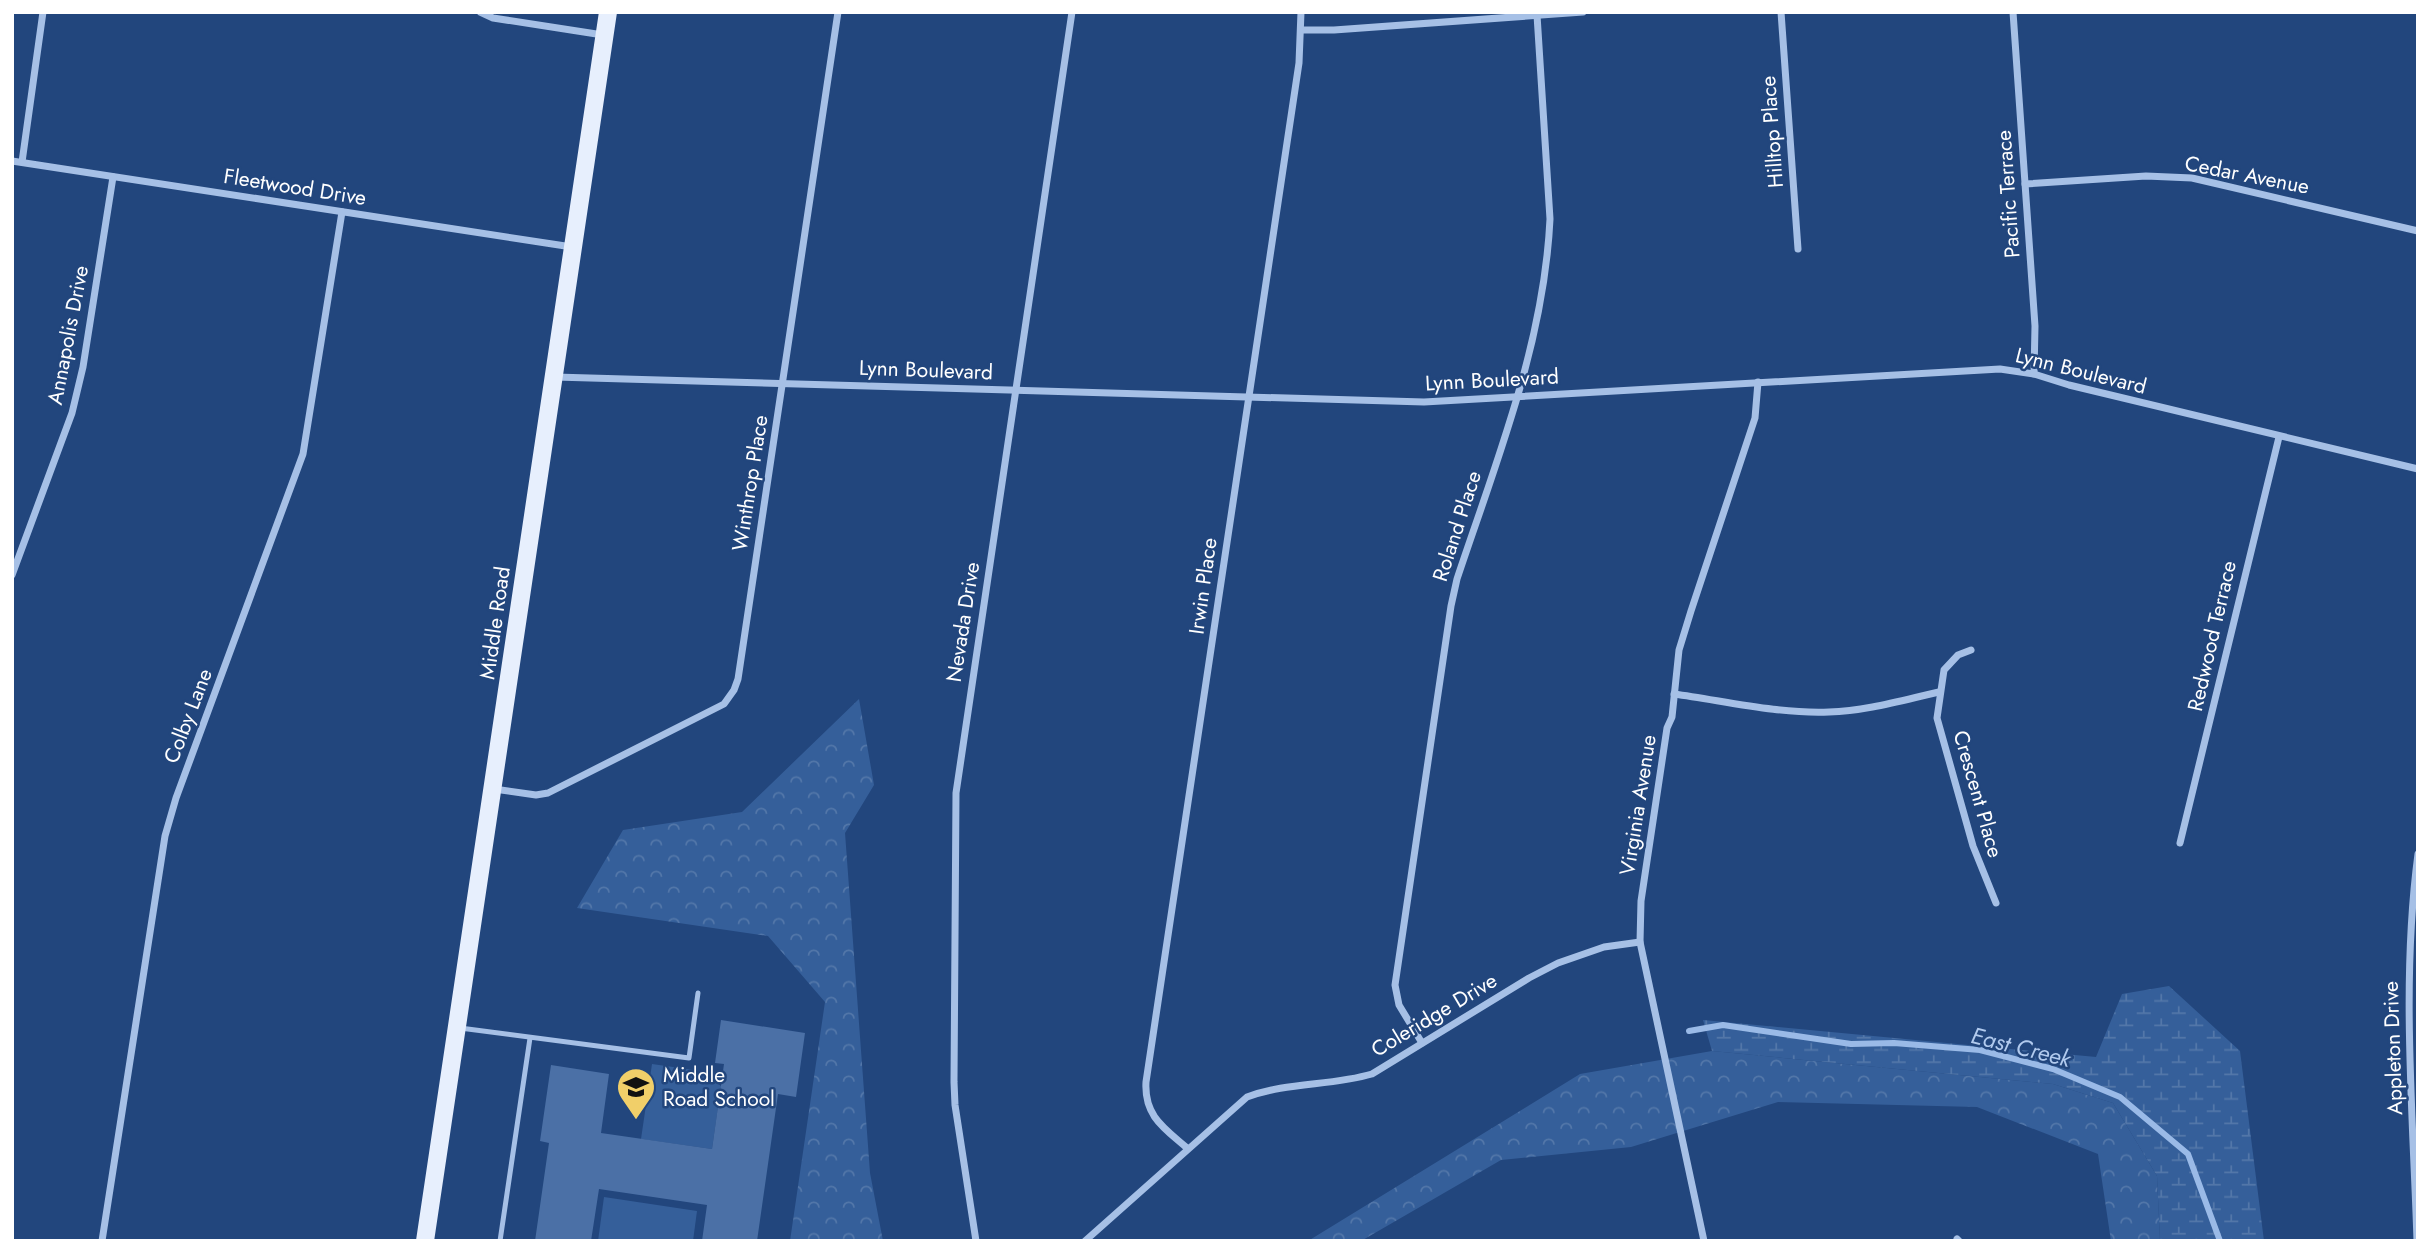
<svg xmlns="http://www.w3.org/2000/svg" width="2430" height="1253" font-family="Jost,sans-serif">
	<defs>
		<pattern id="forest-crowns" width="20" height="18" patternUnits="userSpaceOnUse" patternTransform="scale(1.75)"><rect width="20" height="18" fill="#355f9a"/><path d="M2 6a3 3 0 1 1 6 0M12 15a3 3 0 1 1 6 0" fill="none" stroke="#5377a9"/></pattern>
		<pattern id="wetland-marsh" width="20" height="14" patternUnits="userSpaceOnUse" patternTransform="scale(1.75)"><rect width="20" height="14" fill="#355f9a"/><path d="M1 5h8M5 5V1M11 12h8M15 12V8" fill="none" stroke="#5377a9"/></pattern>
	</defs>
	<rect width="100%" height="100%" fill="#22467d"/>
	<g fill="url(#forest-crowns)">
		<polygon points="859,699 874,785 845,833 870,1173 883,1241 790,1241 825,1002 768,936 577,908 623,830 742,812"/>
		<polygon points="1712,1051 2053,1084 2113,1103 2157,1176 2160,1241 2111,1241 2098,1154 1977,1107 1778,1102 1631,1147 1501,1160 1361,1241 1308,1241 1580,1074"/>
	</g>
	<polygon fill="url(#wetland-marsh)" points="2169,986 2240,1051 2264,1241 2160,1241 2157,1176 2113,1103 2053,1084 1712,1051 1703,1020 2096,1057 2122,994"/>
	<g fill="#355f9a">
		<polygon points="652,1064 701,1071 721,1086 712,1149 641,1139"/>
		<polygon points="604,1197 697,1211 693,1241 598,1241"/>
	</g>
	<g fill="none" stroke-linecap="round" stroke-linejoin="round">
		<polyline stroke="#9abae7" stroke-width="6" points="1689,1031 1723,1025 1851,1044 1894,1043 1980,1050 2053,1069 2120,1097 2188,1154 2220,1241"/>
	</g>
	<polygon fill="#4b70a6" points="721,1020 805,1033 796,1097 778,1094 757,1241 702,1241 707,1205 599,1189 591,1241 535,1241 549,1143 540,1141 551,1065 609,1074 601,1133 712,1149 724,1064 715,1063"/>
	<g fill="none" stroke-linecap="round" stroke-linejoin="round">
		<g stroke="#a6c0e6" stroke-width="5">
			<polyline points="460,1028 689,1058 698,993"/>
			<polyline points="500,1241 530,1038"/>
		</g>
		<g stroke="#a6c0e6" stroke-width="7">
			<polyline points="480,12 493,18 603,35"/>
			<polyline points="1781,12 1798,249"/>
			<polyline points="2013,12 2035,326 2034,374"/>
			<polyline points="1302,30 1334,30 1583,12"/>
			<polyline points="12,161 572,247"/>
			<polyline points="22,162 43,12"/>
			<polyline points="2025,184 2146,176 2192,178 2418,231"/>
			<polyline points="555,377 1424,402 2000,369 2034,374 2069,385 2418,469"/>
			<polyline points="12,575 72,413 83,367 113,177"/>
			<polyline points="1971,650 1958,655 1944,670 1937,718 1973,846 1996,903"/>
			<path d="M 1674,694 C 1725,701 1778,714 1829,712 C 1866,711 1903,700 1939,692"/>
			<polyline points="494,789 536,795 548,793 724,704 734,690 738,679 838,12"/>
			<polyline points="2180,843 2279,437"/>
			<path d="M 1422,1043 L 1399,1005 L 1395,985 L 1451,606 L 1457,579 C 1496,462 1544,344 1550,219 L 1537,15"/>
			<path d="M 1187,1148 C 1164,1128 1144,1116 1146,1082 L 1299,63 L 1301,12"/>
			<polyline points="1957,1239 1959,1241"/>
			<polyline points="102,1241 165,836 176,798 303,454 342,212"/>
			<polyline points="976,1241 955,1105 954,1082 956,793 1072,12"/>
			<path d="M 1085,1241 L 1247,1097 C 1287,1082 1331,1086 1372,1074 L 1529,978 L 1558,963 L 1604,947 L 1640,942"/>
			<polyline points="1704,1241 1640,942 1641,901 1667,728 1672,717 1679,650 1691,611 1755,418 1758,382"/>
			<path d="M 2417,1241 C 2413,1112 2401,982 2418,854"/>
		</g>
		<polyline stroke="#e7effd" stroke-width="18" points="425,1241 608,12"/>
	</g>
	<defs>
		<symbol id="school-pin" viewBox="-11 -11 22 30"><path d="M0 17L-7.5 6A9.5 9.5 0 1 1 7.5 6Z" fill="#f1cf69" stroke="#22467d"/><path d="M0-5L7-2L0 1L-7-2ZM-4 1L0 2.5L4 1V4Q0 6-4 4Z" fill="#111"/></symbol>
	</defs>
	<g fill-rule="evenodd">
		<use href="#school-pin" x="614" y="1065" width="44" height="60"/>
	</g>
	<g text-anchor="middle" stroke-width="5" stroke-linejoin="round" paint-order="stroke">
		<g font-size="21" fill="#fff" stroke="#22467d">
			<text transform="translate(1772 132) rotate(-94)" y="7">Hilltop Place</text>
			<text transform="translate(2247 175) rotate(11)" y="7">Cedar Avenue</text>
			<text transform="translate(295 187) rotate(9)" y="7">Fleetwood Drive</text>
			<text transform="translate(2008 194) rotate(-94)" y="7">Pacific Terrace</text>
			<text transform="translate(68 335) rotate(-79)" y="7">Annapolis Drive</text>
			<text transform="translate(926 370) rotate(2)" y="7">Lynn Boulevard</text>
			<text transform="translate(2081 371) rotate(14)" y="7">Lynn Boulevard</text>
			<text transform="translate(1492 380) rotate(-3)" y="7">Lynn Boulevard</text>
			<text transform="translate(750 483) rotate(-81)" y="7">Winthrop Place</text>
			<text transform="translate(1457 526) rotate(-72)" y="7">Roland Place</text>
			<text transform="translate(1203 586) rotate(-82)" y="7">Irwin Place</text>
			<text transform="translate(963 622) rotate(-81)" y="7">Nevada Drive</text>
			<text transform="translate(495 623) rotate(-82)" y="7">Middle Road</text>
			<text transform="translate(2212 636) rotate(-77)" y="7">Redwood Terrace</text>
			<text transform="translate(188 716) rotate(-69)" y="7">Colby Lane</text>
			<text transform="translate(1978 794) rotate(74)" y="7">Crescent Place</text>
			<text transform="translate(1638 805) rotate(-81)" y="7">Virginia Avenue</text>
			<text transform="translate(1434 1015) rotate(-31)" y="7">Coleridge Drive</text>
			<text transform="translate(2393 1048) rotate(-92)" y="7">Appleton Drive</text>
		</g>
		<g font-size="21" fill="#fff" stroke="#22467d" text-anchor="start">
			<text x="663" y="1082">Middle<tspan x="663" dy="24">Road School</tspan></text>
		</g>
		<g font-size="23" font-style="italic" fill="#b1caee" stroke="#22467d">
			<text transform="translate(2021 1047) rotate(14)" y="8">East Creek</text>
		</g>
	</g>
	<rect width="2430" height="1253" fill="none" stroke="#ffffff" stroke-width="28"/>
</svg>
